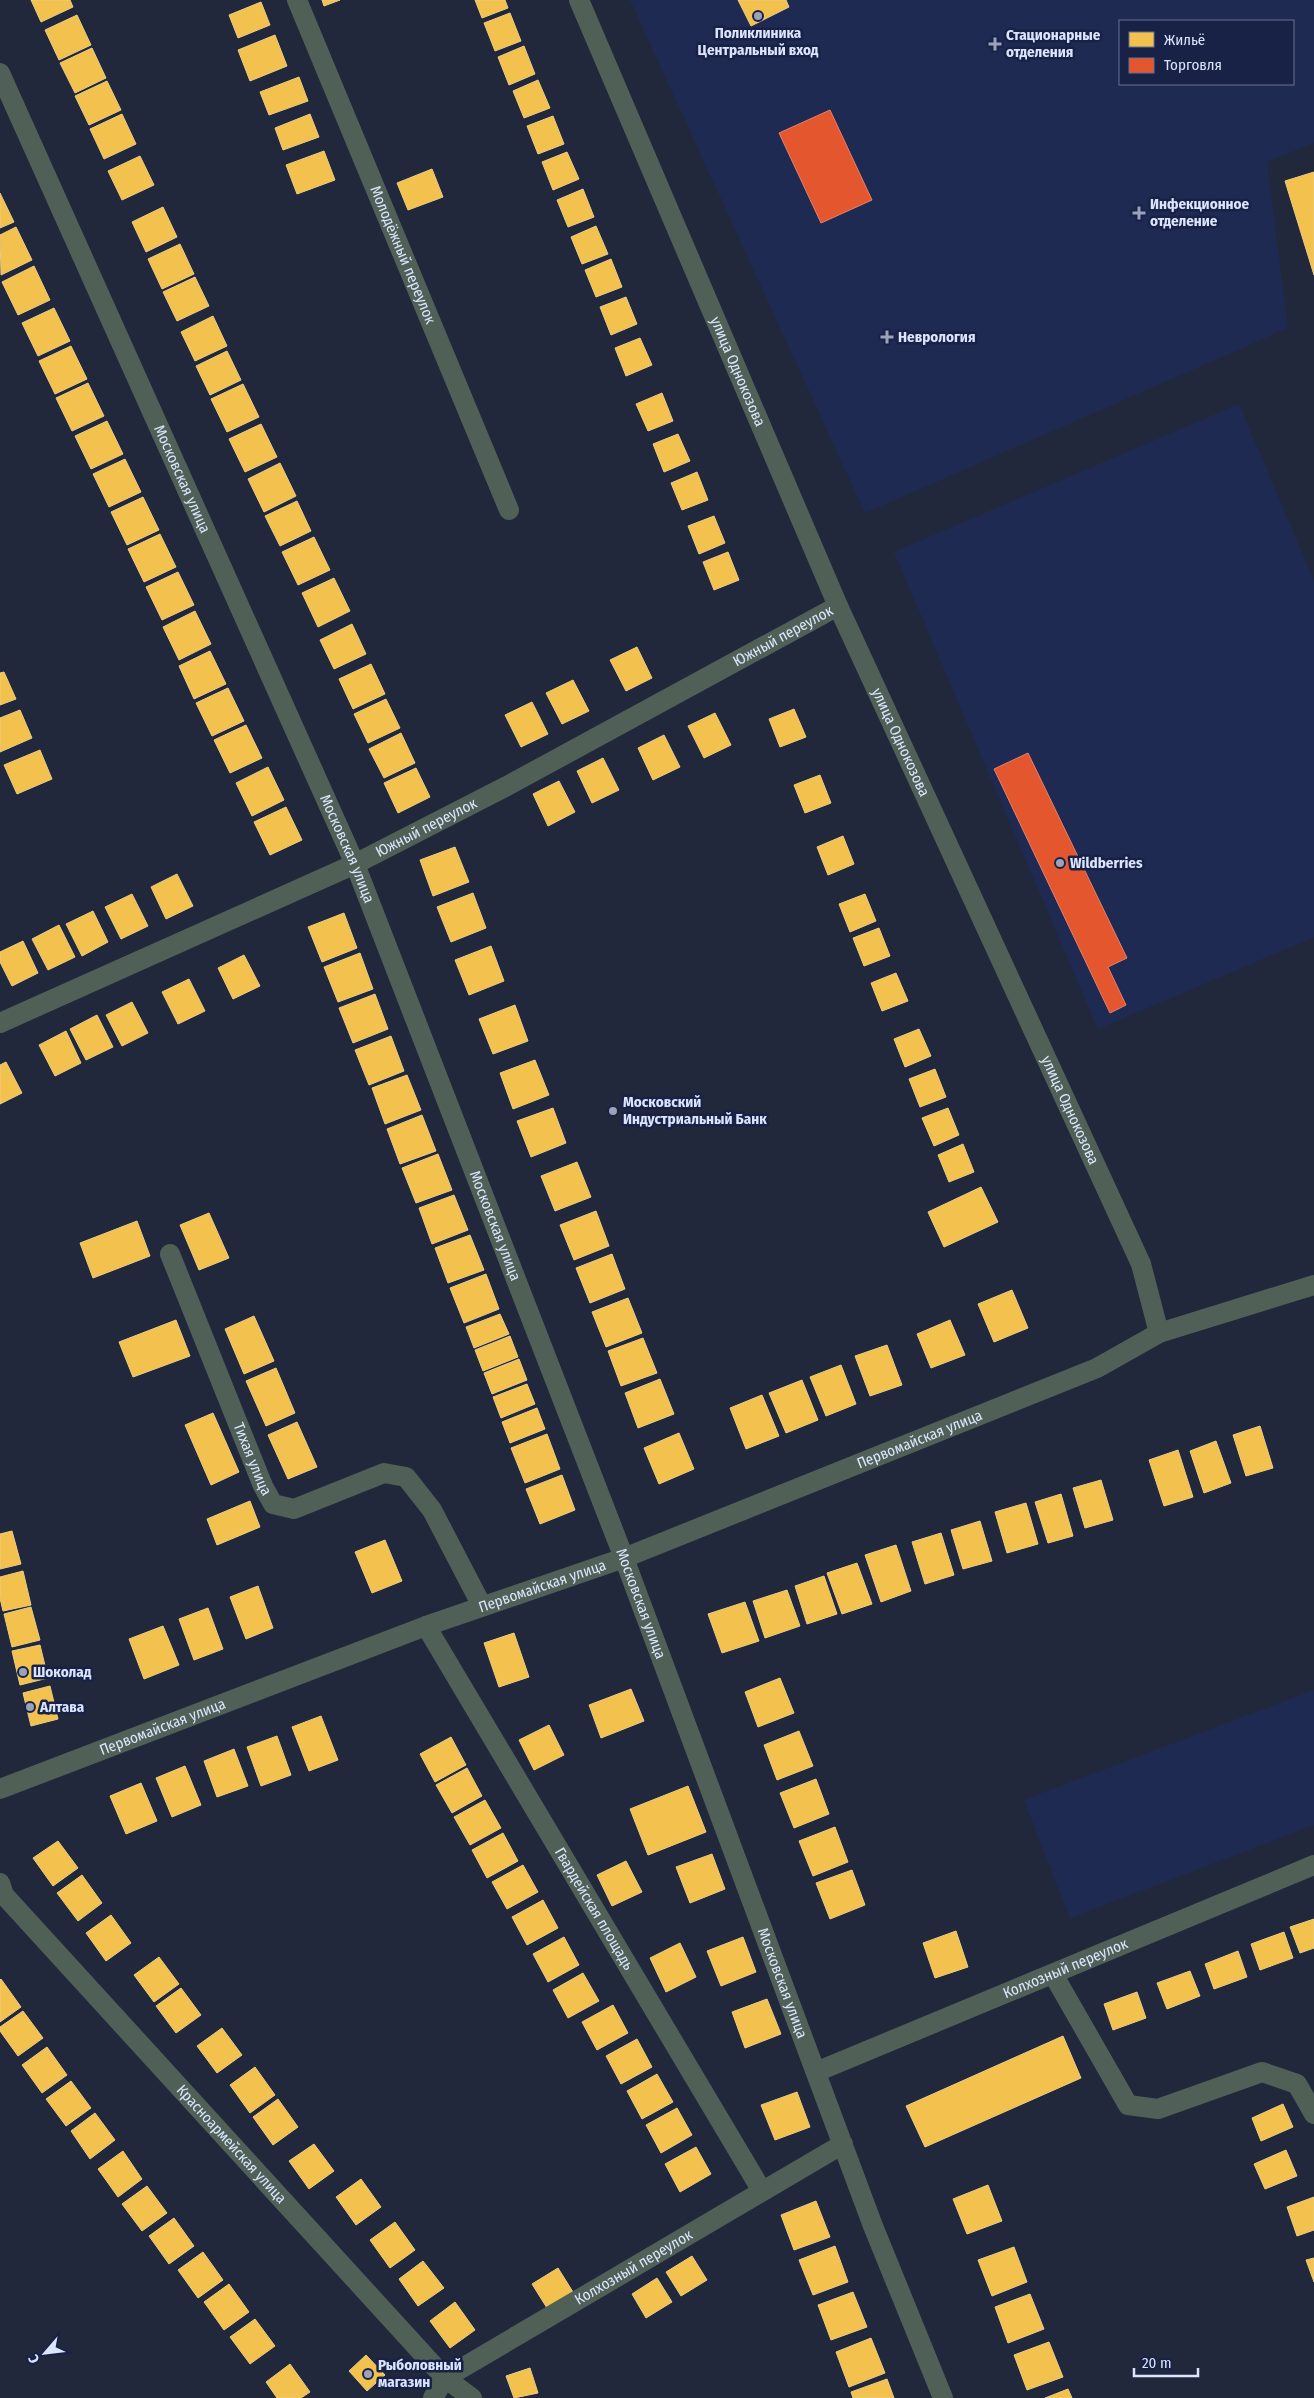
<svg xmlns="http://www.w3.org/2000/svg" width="1314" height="2398" font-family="'Fira Sans Condensed',sans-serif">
	<rect width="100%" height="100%" fill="#22283c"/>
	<g fill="#1f2a52" fill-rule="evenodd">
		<path d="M 630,0 L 1314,0 L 1314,143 L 1267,162 L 1288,328 L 865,513 ZM 1120,21 L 1293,21 L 1293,84 L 1120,84 Z"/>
		<polygon points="1239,404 1314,581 1314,937 1098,1029 894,552"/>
		<polygon points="1314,1690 1314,1825 1070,1918 1024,1800"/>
	</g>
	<g fill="#f2c14e" stroke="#ebcc83">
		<polygon points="31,0 70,0 73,7 41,22"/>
		<polygon points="322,0 340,0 324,6"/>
		<polygon points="475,0 505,0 508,8 482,18"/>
		<polygon points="738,0 786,0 789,7 751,26"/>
		<polygon points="261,2 270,25 238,38 229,15"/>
		<polygon points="510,13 521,41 495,51 484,23"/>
		<polygon points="77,15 91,45 59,60 45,30"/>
		<polygon points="275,35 287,66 250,81 238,50"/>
		<polygon points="524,46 535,74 509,85 498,57"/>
		<polygon points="92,48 106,78 75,93 60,63"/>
		<polygon points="299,77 308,101 269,115 260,92"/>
		<polygon points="538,80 550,108 524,118 513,91"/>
		<polygon points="107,81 121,110 89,125 75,96"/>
		<polygon points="122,114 136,144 104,159 90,129"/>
		<polygon points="310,114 319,137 283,150 275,128"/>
		<polygon points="553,116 564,144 538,154 527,126"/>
		<polygon points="324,151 335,180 297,194 286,165"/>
		<polygon points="567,152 579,179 553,190 542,162"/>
		<polygon points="140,156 154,185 122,200 108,171"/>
		<polygon points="432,169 443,197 408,210 397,183"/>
		<polygon points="1314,172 1314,275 1285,181"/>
		<polygon points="583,189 594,217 568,227 557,200"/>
		<polygon points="0,193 14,222 0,228"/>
		<polygon points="163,207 177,237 146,252 132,222"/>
		<polygon points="596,226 608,254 582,264 571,237"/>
		<polygon points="16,227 32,260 1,275 0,235"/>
		<polygon points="180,244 194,274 162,289 148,259"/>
		<polygon points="611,259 622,287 596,297 585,270"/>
		<polygon points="34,266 50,300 18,315 2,282"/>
		<polygon points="195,277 209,306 177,321 163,292"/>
		<polygon points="626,297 637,324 611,335 600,307"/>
		<polygon points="54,308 70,341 38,356 22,323"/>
		<polygon points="213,316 227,346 195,361 181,332"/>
		<polygon points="640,338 652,365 626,376 615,348"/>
		<polygon points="71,346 87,379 55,394 39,361"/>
		<polygon points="227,351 241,380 210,395 196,366"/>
		<polygon points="88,383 104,416 72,431 56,398"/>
		<polygon points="243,384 259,417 227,432 211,399"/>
		<polygon points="662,393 673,421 648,431 636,404"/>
		<polygon points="107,421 123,454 91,469 75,436"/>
		<polygon points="261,424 277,457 245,472 229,439"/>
		<polygon points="678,434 690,461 664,472 653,444"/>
		<polygon points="125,459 141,492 109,507 93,474"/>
		<polygon points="280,463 296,496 264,512 248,479"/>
		<polygon points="697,472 708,500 682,510 671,483"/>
		<polygon points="143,497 159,530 127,545 111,512"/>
		<polygon points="297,501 311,531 280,546 265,516"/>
		<polygon points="714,516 725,543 699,554 688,526"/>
		<polygon points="160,534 176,567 144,582 128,549"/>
		<polygon points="314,537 330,570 298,585 282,552"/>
		<polygon points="728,552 739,580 714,590 703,562"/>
		<polygon points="178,572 194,605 162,620 146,587"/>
		<polygon points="334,578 350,611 318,627 302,593"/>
		<polygon points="195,611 211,644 179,660 163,627"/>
		<polygon points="352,624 366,654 334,669 320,640"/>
		<polygon points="637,647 652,678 626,691 610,660"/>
		<polygon points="210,651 226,684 194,699 179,666"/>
		<polygon points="371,664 385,694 353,709 339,679"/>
		<polygon points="4,672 16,699 0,705 0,673"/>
		<polygon points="573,680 589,711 562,724 546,693"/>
		<polygon points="228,688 244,721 212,736 196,703"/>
		<polygon points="386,699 400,728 368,743 354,714"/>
		<polygon points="532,702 548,734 521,747 505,715"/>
		<polygon points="794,709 806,737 780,747 769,719"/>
		<polygon points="20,710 32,738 0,752 0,718"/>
		<polygon points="715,713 731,745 704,758 688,726"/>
		<polygon points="246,725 262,758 230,773 214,740"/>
		<polygon points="401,733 415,763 384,778 369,749"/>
		<polygon points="664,735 680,767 653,780 638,748"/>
		<polygon points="40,750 52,779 17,794 4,765"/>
		<polygon points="603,758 619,790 592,803 577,771"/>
		<polygon points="268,767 284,800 252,816 236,783"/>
		<polygon points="416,768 430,797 398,813 384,783"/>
		<polygon points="820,775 831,803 805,813 794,785"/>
		<polygon points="559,781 575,812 548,826 533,794"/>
		<polygon points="286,807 302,840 270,855 254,822"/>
		<polygon points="843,836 854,864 828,875 817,847"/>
		<polygon points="455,847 469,882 433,896 420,860"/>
		<polygon points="177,874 193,906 166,919 151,887"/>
		<polygon points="473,893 486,928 451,942 437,907"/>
		<polygon points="132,894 148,926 121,939 105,907"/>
		<polygon points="865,894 876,921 850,932 839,904"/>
		<polygon points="93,911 108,942 82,956 66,924"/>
		<polygon points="344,913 357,948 322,962 308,927"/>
		<polygon points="59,925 75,957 48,970 32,939"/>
		<polygon points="879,928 890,956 864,966 853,938"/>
		<polygon points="23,941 38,973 12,986 0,962 0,952"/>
		<polygon points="491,946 504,981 469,995 455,960"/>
		<polygon points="360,953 373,989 338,1002 324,967"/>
		<polygon points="244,955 260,986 233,999 218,968"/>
		<polygon points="896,973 908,1001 882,1011 871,983"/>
		<polygon points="189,979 205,1011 178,1024 162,992"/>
		<polygon points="375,994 388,1029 353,1043 339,1008"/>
		<polygon points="132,1002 148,1033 122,1046 106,1015"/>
		<polygon points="515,1005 528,1041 493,1054 479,1019"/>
		<polygon points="97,1015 113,1047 86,1060 70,1029"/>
		<polygon points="919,1029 931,1056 905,1067 894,1039"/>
		<polygon points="66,1031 81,1063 55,1076 39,1045"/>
		<polygon points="391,1036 404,1071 369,1085 355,1050"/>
		<polygon points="535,1060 549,1095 513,1109 500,1073"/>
		<polygon points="6,1062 22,1093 0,1104 0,1065"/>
		<polygon points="935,1069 946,1097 920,1107 909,1079"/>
		<polygon points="407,1075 421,1110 385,1124 372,1088"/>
		<polygon points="553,1108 566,1143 531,1157 517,1121"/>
		<polygon points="948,1108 959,1135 934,1146 922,1118"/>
		<polygon points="422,1115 436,1151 400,1164 387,1129"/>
		<polygon points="963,1144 974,1172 949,1182 938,1155"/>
		<polygon points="438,1154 452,1190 416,1203 402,1168"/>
		<polygon points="577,1162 591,1197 555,1211 541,1176"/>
		<polygon points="981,1187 998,1222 944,1247 928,1212"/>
		<polygon points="454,1195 468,1230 432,1244 419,1208"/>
		<polygon points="596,1211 609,1246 574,1260 560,1225"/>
		<polygon points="209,1213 229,1258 199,1270 180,1225"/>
		<polygon points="137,1221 150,1256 93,1278 80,1243"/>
		<polygon points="470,1235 484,1270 448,1283 435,1248"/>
		<polygon points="612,1254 625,1289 590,1303 576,1268"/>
		<polygon points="486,1274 499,1309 464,1323 450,1288"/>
		<polygon points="1012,1290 1028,1328 994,1342 978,1304"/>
		<polygon points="628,1298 642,1333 606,1347 592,1312"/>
		<polygon points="500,1314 509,1334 474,1348 466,1327"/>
		<polygon points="254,1316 274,1361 244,1374 225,1329"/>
		<polygon points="176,1320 190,1356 133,1377 119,1342"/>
		<polygon points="950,1320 965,1355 931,1368 917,1334"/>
		<polygon points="510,1336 518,1357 483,1371 475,1350"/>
		<polygon points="643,1338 657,1373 621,1386 608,1351"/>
		<polygon points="887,1345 902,1385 870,1396 855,1356"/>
		<polygon points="519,1359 527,1380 492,1394 484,1373"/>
		<polygon points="841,1365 856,1404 826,1416 810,1377"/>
		<polygon points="276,1368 295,1413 266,1426 246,1381"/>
		<polygon points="660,1379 674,1414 638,1428 625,1393"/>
		<polygon points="802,1380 818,1420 786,1433 769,1393"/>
		<polygon points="527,1384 535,1404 501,1418 493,1397"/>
		<polygon points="762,1395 779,1436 746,1449 730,1408"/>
		<polygon points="537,1408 545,1429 510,1443 502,1422"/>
		<polygon points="213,1413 239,1472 211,1485 185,1425"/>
		<polygon points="297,1422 317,1467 288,1479 268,1435"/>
		<polygon points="1260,1426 1273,1468 1246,1476 1233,1435"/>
		<polygon points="679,1433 694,1469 659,1484 644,1448"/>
		<polygon points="547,1434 560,1469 525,1483 511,1448"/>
		<polygon points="1216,1441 1231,1483 1204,1493 1190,1451"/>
		<polygon points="1178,1450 1193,1497 1164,1506 1149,1460"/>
		<polygon points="562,1475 575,1510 540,1524 526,1489"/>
		<polygon points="1101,1480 1113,1520 1085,1528 1073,1488"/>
		<polygon points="1061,1494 1073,1536 1048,1543 1035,1502"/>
		<polygon points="250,1501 260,1527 217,1545 207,1519"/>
		<polygon points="1026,1503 1038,1544 1007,1553 995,1512"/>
		<polygon points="980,1521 992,1561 963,1569 951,1530"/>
		<polygon points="12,1531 21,1564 0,1569 0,1534"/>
		<polygon points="941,1533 954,1575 925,1584 912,1542"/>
		<polygon points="385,1540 402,1581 372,1593 355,1552"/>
		<polygon points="896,1545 911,1591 881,1602 865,1555"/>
		<polygon points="857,1563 872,1604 842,1614 827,1573"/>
		<polygon points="23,1571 31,1605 3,1611 0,1598 0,1577"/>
		<polygon points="824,1576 837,1614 807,1624 795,1586"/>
		<polygon points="258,1586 273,1628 246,1639 230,1597"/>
		<polygon points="787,1590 800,1626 765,1638 753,1601"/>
		<polygon points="745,1602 759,1641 722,1653 708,1614"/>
		<polygon points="31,1607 40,1640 12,1647 4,1614"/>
		<polygon points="208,1608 223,1649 194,1660 179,1619"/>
		<polygon points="163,1626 179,1665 144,1679 129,1639"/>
		<polygon points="514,1633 529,1677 499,1687 484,1643"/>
		<polygon points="40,1645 48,1678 20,1685 12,1651"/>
		<polygon points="780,1678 794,1713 758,1727 745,1692"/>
		<polygon points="50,1686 58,1719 31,1726 23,1693"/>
		<polygon points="631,1689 644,1721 601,1738 589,1705"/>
		<polygon points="321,1716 338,1760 309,1771 292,1727"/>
		<polygon points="549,1725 564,1755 534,1770 519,1740"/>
		<polygon points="799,1731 813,1766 777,1780 764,1745"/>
		<polygon points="277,1736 291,1775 261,1786 247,1747"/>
		<polygon points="451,1737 466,1765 435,1782 420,1754"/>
		<polygon points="234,1749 248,1786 217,1797 204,1761"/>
		<polygon points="185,1766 201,1805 172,1817 156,1778"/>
		<polygon points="467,1768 482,1796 452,1813 436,1785"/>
		<polygon points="816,1779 829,1814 794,1828 780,1793"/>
		<polygon points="141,1783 157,1821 126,1834 110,1796"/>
		<polygon points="688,1786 706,1832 648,1855 630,1809"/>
		<polygon points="485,1800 501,1828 470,1845 454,1817"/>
		<polygon points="835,1827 848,1862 813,1876 799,1841"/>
		<polygon points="503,1833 518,1861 487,1878 472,1850"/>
		<polygon points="58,1841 78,1868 53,1886 33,1858"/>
		<polygon points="712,1854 725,1889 690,1903 676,1867"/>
		<polygon points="626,1861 642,1892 612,1906 597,1875"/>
		<polygon points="523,1865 538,1892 507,1909 492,1882"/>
		<polygon points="852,1870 865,1905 830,1919 816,1883"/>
		<polygon points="82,1875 102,1903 78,1921 57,1893"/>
		<polygon points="543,1900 558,1928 527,1945 512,1917"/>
		<polygon points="111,1915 131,1943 106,1961 86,1933"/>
		<polygon points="1314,1919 1314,1948 1300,1953 1290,1927"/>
		<polygon points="956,1931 968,1967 935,1978 923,1943"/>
		<polygon points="1284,1932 1293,1958 1260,1970 1251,1944"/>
		<polygon points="564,1937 579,1965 548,1982 533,1954"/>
		<polygon points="743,1937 756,1972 721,1986 707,1951"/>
		<polygon points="680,1943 696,1977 666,1992 650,1958"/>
		<polygon points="1238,1951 1247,1977 1214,1989 1205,1964"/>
		<polygon points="159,1957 179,1984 154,2002 134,1975"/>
		<polygon points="1190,1971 1200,1996 1167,2009 1157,1983"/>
		<polygon points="583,1973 599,2001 568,2018 553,1990"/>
		<polygon points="1,1979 21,2007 0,2022 0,1980"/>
		<polygon points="181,1988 201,2015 176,2033 156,2006"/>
		<polygon points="1137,1992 1146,2018 1113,2030 1104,2004"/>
		<polygon points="767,1999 781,2034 745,2048 732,2012"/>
		<polygon points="613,2005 628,2033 597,2050 582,2022"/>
		<polygon points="23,2011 43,2038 18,2056 0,2031 0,2027"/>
		<polygon points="222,2028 242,2055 217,2073 197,2046"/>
		<polygon points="1063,2036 1081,2078 925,2147 906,2106"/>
		<polygon points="637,2039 652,2067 621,2084 606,2056"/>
		<polygon points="47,2047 67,2075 42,2093 22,2065"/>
		<polygon points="255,2067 275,2095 250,2113 230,2085"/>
		<polygon points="657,2074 673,2102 642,2119 627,2091"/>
		<polygon points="71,2081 91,2108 66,2126 46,2099"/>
		<polygon points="797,2092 810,2127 775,2140 761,2105"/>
		<polygon points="278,2099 298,2127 273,2145 253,2117"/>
		<polygon points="1283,2104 1293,2127 1261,2141 1252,2118"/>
		<polygon points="677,2108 692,2135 661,2153 646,2125"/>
		<polygon points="95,2113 115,2140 90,2159 71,2131"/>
		<polygon points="314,2144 334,2171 309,2189 289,2161"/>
		<polygon points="696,2147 711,2174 680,2192 665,2164"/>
		<polygon points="1286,2150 1297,2176 1265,2189 1254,2164"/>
		<polygon points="123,2151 142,2179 118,2197 98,2169"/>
		<polygon points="361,2179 381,2207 356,2225 336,2197"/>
		<polygon points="988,2185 1002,2221 967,2234 953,2199"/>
		<polygon points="147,2186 167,2213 142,2231 122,2204"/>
		<polygon points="1314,2197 1314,2230 1297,2236 1287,2207"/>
		<polygon points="816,2201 830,2237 794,2250 781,2215"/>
		<polygon points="174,2218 194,2246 169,2264 149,2236"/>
		<polygon points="395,2222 415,2250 390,2268 370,2240"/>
		<polygon points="835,2246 848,2282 813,2295 799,2260"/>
		<polygon points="1014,2247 1027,2282 992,2296 978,2260"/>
		<polygon points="203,2252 223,2280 198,2298 178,2270"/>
		<polygon points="692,2256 707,2280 681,2296 666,2272"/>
		<polygon points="1314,2258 1314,2282 1306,2260"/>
		<polygon points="423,2261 444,2288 418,2306 399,2279"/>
		<polygon points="558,2268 573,2292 547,2308 532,2284"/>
		<polygon points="657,2278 672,2302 646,2318 632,2294"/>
		<polygon points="229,2284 249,2312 224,2330 204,2302"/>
		<polygon points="853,2292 867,2327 831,2340 818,2305"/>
		<polygon points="1030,2294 1044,2329 1008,2343 995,2307"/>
		<polygon points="455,2302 475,2330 450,2348 430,2321"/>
		<polygon points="255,2319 275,2346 250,2364 230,2337"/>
		<polygon points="871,2338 885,2373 849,2387 836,2352"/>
		<polygon points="1049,2342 1063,2377 1027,2390 1014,2355"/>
		<polygon points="366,2355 385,2375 367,2391 349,2371"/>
		<polygon points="290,2364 310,2392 301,2398 277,2398 266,2382"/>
		<polygon points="530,2368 538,2393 514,2398 506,2376"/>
		<polygon points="887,2379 894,2398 853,2398 851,2392"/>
		<polygon points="1068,2389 1072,2398 1045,2398"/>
	</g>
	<g fill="#e4572e" stroke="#e2826c">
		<polygon points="830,110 872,200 821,223 779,133"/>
		<polygon points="1028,753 1127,958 1108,967 1126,1005 1110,1013 994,769"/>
	</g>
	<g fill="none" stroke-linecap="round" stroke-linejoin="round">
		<g stroke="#506057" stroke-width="20">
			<path id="s1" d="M 297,0 L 509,510"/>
			<path id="s2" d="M 579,0 L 838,606 L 1141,1264 L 1159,1333 L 1314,1285"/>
			<path id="s3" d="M 0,73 L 355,864 L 624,1558 L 873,2226 L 943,2398"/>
			<path id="s4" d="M 0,1023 L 355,864 L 507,786 L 838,606"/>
			<path id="s5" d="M 170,1254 L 263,1486 L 273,1504 L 294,1509 L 384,1473 L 406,1477 L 432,1510 L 482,1606"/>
			<path id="s6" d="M 426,1626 L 762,2191"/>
			<path id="s7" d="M 0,1789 L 426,1626 L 624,1558 L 1097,1368 L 1159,1333"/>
			<path id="s8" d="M 0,1883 L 4,1895 L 445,2378 L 472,2398"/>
			<polyline points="1053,1974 1128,2105 1158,2109 1262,2072 1297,2084 1314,2114"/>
			<path id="s9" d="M 816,2072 L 1314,1865"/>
			<path id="s10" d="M 433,2398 L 445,2378 L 843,2144"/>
		</g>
	</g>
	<g fill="#9ba3ba" stroke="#182247" stroke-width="2">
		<circle cx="758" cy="16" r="5"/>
		<path d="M992.5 36.5h5v5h5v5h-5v5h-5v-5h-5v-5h5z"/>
		<path d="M1136.5 205.5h5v5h5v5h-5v5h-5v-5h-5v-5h5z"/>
		<path d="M884.5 329.5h5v5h5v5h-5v5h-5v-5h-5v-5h5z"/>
		<circle cx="1060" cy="863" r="5"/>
		<circle cx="613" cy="1111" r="5"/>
		<circle cx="23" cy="1672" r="5"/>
		<circle cx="30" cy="1707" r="5"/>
		<circle cx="368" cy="2374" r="5"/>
	</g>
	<g text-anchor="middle" stroke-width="5" stroke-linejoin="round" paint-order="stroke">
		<g font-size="15" font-weight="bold" fill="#dce5fe" stroke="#182247" text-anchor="start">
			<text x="758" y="38" text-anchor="middle">Поликлиника<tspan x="758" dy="17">Центральный вход</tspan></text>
			<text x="1006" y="40">Стационарные<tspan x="1006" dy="17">отделения</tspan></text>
			<text x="1150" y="209">Инфекционное<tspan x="1150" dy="17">отделение</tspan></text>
			<text x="898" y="342">Неврология</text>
			<text x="1070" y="868">Wildberries</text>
			<text x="623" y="1107">Московский<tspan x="623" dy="17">Индустриальный Банк</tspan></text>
			<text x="33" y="1677">Шоколад</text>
			<text x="40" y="1712">Алтава</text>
			<text x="378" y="2370">Рыболовный<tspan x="378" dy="17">магазин</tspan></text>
		</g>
		<g font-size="15" fill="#dce5fe" stroke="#182247">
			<text dy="5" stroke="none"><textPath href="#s1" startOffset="276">Молодёжный переулок</textPath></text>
			<text dy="5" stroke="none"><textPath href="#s2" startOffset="404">улица Однокозова</textPath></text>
			<text dy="5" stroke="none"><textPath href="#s3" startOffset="445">Московская улица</textPath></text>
			<text dy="5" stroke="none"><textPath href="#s4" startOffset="874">Южный переулок</textPath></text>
			<text dy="5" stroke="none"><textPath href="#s2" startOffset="809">улица Однокозова</textPath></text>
			<text dy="5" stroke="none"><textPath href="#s4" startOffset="469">Южный переулок</textPath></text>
			<text dy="5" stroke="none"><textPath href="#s3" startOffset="850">Московская улица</textPath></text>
			<text dy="5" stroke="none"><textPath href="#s2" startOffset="1214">улица Однокозова</textPath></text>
			<text dy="5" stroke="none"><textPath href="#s3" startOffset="1255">Московская улица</textPath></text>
			<text dy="5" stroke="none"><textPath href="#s7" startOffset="984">Первомайская улица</textPath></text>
			<text dy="5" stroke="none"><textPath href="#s5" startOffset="221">Тихая улица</textPath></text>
			<text dy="5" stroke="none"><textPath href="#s7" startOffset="579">Первомайская улица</textPath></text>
			<text dy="5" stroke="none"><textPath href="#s3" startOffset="1660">Московская улица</textPath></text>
			<text dy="5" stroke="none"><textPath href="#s7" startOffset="174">Первомайская улица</textPath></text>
			<text dy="5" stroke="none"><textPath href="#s6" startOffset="329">Гвардейская площадь</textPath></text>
			<text dy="5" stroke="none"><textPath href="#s9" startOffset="270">Колхозный переулок</textPath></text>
			<text dy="5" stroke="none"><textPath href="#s3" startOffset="2065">Московская улица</textPath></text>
			<text dy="5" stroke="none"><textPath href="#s8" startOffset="350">Красноармейская улица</textPath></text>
			<text dy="5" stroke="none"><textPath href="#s10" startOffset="242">Колхозный переулок</textPath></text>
		</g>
	</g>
	<rect x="1119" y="20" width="175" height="65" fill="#182247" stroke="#667090"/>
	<rect x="1129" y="32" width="25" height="15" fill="#f2c14e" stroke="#667090"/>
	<text x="1164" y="45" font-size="15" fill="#dce5fe">Жильё</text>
	<rect x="1129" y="58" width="25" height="15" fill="#e4572e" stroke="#667090"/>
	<text x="1164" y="70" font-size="15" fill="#dce5fe">Торговля</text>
	<g transform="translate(45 2353) rotate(242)" stroke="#182247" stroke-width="4" paint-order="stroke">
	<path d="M0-4L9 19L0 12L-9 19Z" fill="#dce5fe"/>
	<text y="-8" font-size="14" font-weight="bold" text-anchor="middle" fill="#dce5fe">С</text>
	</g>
	<path d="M1134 2368v8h64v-8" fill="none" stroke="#dce5fe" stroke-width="2.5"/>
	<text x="1142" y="2368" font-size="15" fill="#dce5fe" stroke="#182247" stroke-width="4" paint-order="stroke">20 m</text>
</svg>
